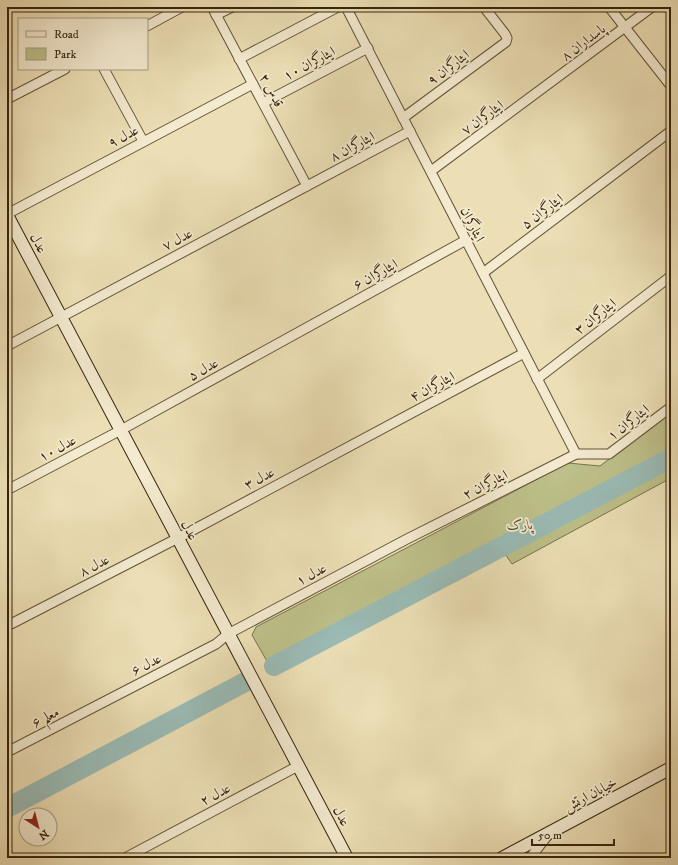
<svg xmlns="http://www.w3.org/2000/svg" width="678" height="865" font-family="'IM FELL DW Pica',Amiri,serif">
	<rect width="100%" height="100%" fill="#ecdfb5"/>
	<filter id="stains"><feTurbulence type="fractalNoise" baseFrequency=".005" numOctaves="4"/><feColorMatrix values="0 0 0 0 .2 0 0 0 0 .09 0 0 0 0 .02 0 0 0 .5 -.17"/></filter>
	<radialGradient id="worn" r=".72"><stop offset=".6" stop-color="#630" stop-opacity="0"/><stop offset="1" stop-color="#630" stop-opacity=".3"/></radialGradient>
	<polygon fill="#bdc08a" stroke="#7a724c" points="671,412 671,478 512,564 505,554 272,670 252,635 256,627 568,463 600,466"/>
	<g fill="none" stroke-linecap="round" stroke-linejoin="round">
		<g stroke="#9abbb5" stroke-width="20">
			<polyline points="274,666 671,458"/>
			<polyline points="7,808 247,681"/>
		</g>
		<defs>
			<g id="street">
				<polyline points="212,7 307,186"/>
				<polyline points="346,7 576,454"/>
				<polyline points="609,7 671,86"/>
				<polyline points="216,15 232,7"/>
				<polyline points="147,26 182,7"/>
				<polyline points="239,59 338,7"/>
				<polyline points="104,69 143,141"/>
				<polyline points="7,99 65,69"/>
				<polyline points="263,103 368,48"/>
				<polyline points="403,118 506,42 507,38 505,34 484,7"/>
				<polyline points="431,171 652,7"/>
				<polyline points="7,214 253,84"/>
				<polyline points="483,273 671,131"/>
				<polyline points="7,346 410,131"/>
				<polyline points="537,379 671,276"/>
				<polyline points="7,490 121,430 466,240"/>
				<polyline points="7,626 178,538 524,353"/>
				<polyline points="7,752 216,644 228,634 407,539 576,454 609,454 671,407"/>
				<polyline points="125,858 298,766"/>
				<polyline points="530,858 548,835"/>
			</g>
			<g id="secondary">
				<polyline points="7,215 347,858"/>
				<polyline points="502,858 671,768"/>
			</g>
		</defs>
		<use href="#street" stroke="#645337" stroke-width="11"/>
		<use href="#secondary" stroke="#37240d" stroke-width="14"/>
		<use href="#street" stroke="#f3eacf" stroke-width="9"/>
		<use href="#secondary" stroke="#f3eacf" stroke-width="12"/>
	</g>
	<g text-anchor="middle" stroke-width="3.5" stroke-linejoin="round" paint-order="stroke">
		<g font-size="14" fill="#37240d" stroke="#f3eacf">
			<text transform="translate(583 42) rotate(-37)" y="5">پاسداران ۸</text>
			<text transform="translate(309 63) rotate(-28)" y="5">ایثارگران ۱۰</text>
			<text transform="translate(448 67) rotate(-37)" y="5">ایثارگران ۹</text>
			<text transform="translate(272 90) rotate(62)" y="5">قدس ۲</text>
			<text transform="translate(482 117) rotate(-36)" y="5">ایثارگران ۷</text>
			<text transform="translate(123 136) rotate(-28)" y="5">عدل ۹</text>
			<text transform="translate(352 146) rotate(-28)" y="5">ایثارگران ۸</text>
			<text transform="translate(542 211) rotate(-37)" y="5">ایثارگران ۵</text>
			<text transform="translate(473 224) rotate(63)" y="5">ایثارگران</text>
			<text transform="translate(177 239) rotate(-28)" y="5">عدل ۷</text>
			<text transform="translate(39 243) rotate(62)" y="5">عدل</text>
			<text transform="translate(375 274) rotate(-29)" y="5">ایثارگران ۶</text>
			<text transform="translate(595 316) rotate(-38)" y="5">ایثارگران ۳</text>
			<text transform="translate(203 369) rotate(-29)" y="5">عدل ۵</text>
			<text transform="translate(432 386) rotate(-28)" y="5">ایثارگران ۴</text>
			<text transform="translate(628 422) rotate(-38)" y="5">ایثارگران ۱</text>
			<text transform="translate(57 448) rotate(-28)" y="5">عدل ۱۰</text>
			<text transform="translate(259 478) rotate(-28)" y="5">عدل ۳</text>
			<text transform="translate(485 484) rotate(-27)" y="5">ایثارگران ۲</text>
			<text transform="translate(190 530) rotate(62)" y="5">عدل</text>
			<text transform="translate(94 565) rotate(-27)" y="5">عدل ۸</text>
			<text transform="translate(311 574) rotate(-28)" y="5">عدل ۱</text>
			<text transform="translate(146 664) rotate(-27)" y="5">عدل ۶</text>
			<text transform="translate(45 717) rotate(-28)" y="5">معلم ۶</text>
			<text transform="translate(215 794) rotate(-28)" y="5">عدل ۲</text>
			<text transform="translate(590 794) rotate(-28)" y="5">خیابان ارتش</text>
			<text transform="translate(342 816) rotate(62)" y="5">عدل</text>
		</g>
		<g font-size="14" font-style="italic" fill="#584b2c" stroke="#f3eacf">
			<text x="520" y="529">پارک</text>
		</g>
	</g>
	<rect width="678" height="865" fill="none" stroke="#ecdfb5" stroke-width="24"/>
	<rect x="8" y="8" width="662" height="849" fill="none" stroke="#37240d" stroke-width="2"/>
	<rect x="12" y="12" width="654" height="841" fill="none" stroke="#37240d"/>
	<rect x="18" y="18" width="130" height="52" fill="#f3eacf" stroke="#a89b81"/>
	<rect x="26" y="31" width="20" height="6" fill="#f3eacf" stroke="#a89b81"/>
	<text x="54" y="38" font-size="12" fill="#37240d">Road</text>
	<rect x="26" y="48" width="20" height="12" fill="#bdc08a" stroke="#a89b81"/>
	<text x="54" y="58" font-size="12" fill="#37240d">Park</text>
	<g transform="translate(38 827) rotate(144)"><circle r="19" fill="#f3eacf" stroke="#a89b81"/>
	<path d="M0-3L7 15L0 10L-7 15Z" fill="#8f2418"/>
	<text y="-6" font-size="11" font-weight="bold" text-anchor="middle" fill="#37240d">N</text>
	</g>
	<path d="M532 839v6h82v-6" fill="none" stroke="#37240d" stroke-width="2"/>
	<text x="538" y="839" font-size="12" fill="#37240d" stroke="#f3eacf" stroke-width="3" paint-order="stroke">50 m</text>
	<rect width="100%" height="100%" filter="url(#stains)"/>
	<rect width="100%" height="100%" fill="url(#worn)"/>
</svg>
